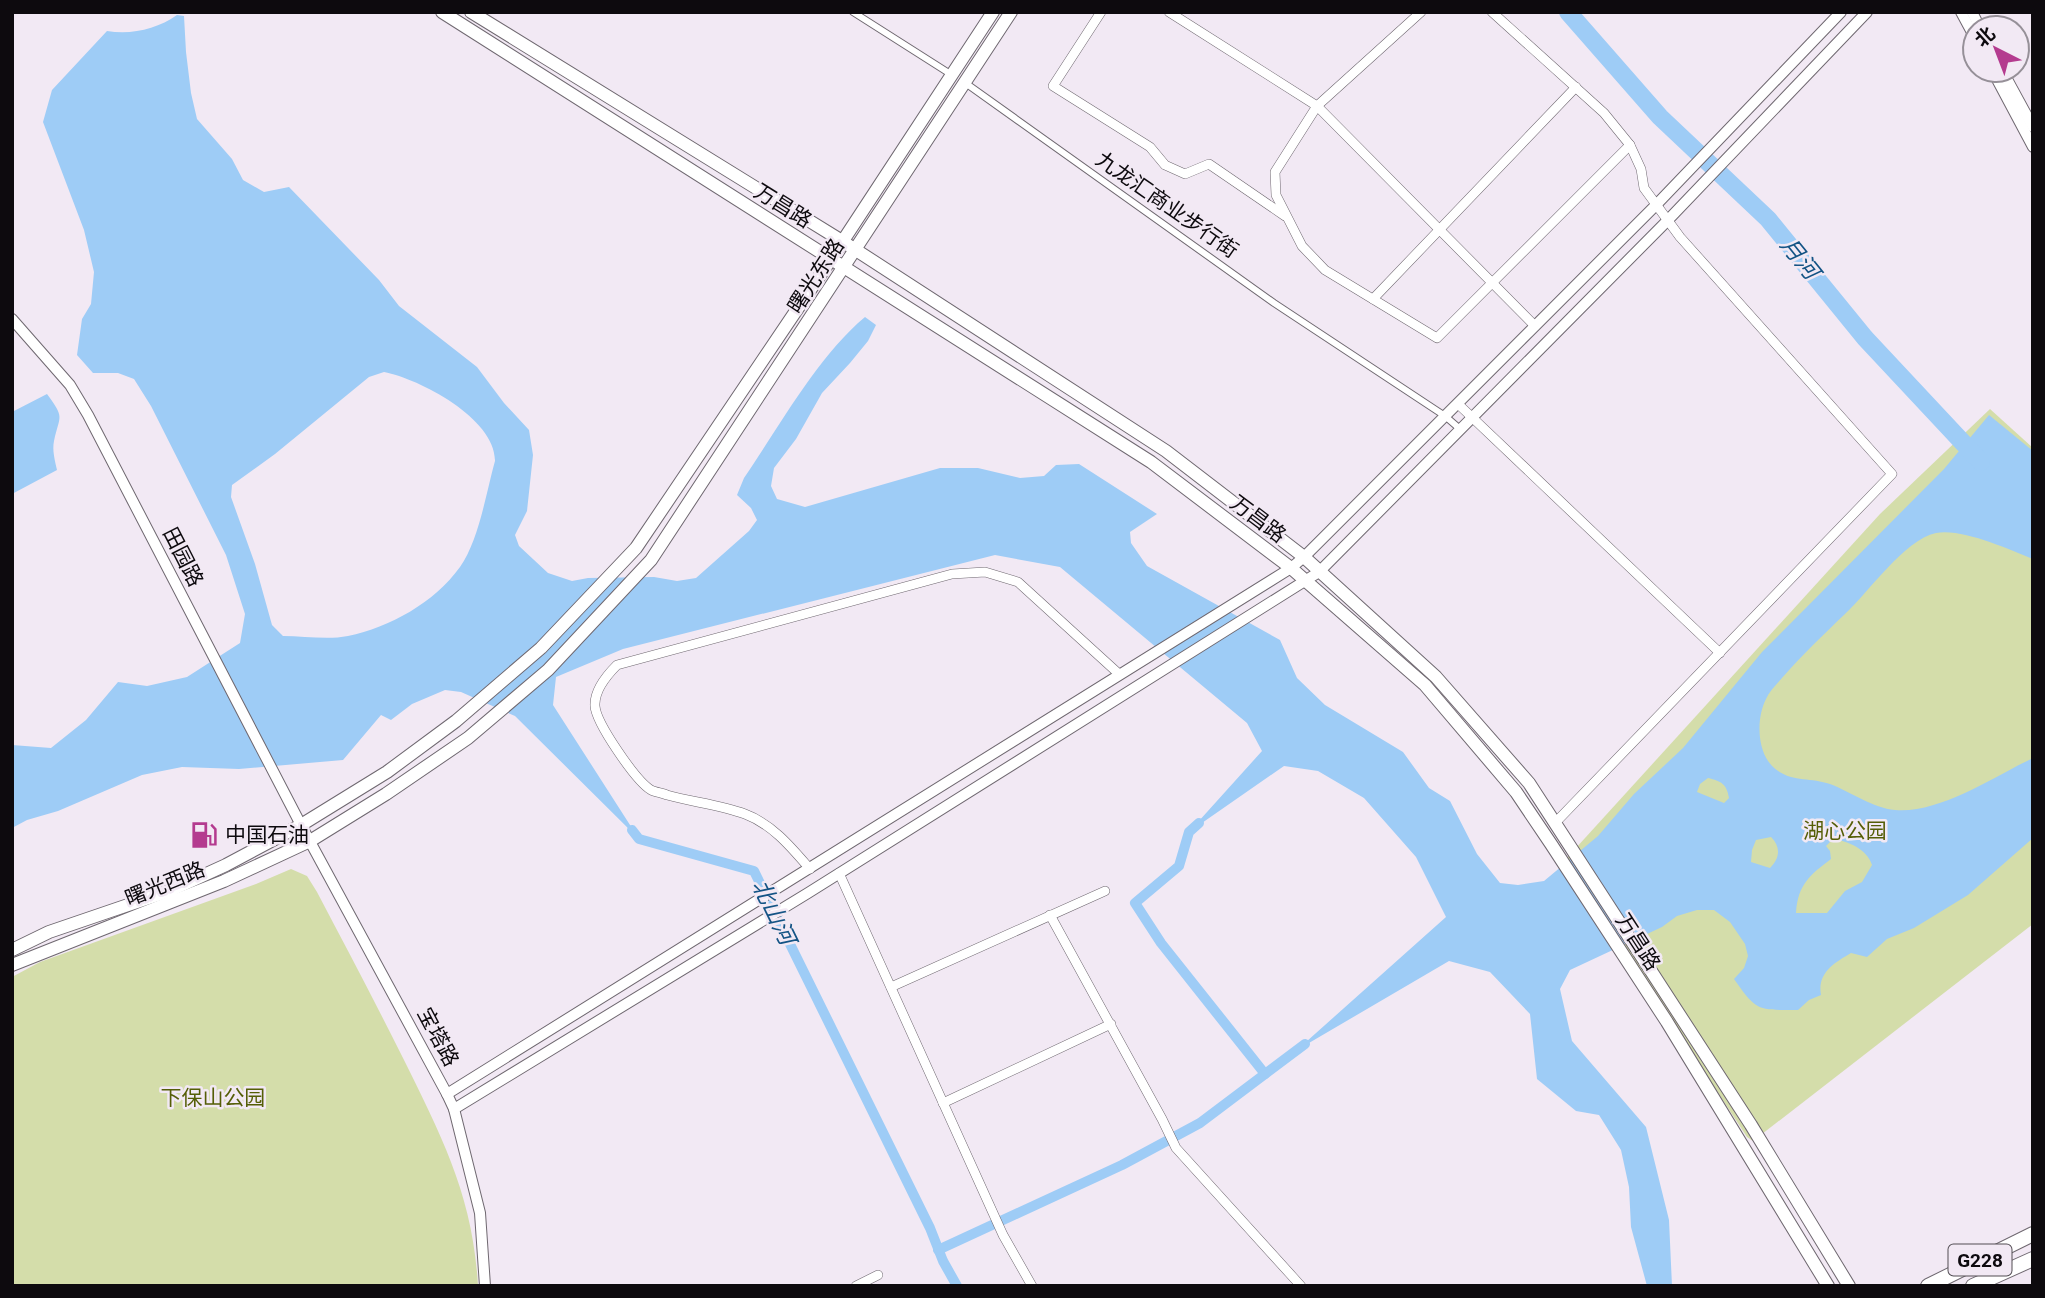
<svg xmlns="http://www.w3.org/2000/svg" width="2045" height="1298" font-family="Roboto,'Noto Sans SC',sans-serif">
	<rect width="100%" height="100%" fill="#f2e9f4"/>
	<g fill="#d4ddaa">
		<polygon points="1990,409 2033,448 2033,924 1753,1141 1747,1137 1565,860 1880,514"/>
		<path d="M 291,869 L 307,876 L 317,892 C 346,947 375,1002 403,1058 C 442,1137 473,1196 478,1286 L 12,1286 L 12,977 L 40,962 L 256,884 Z"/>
	</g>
	<g fill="#9eccf6" fill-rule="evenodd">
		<path d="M 177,15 L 184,16 L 186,52 L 191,93 L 197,119 L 232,159 L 243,180 L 264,192 L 289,187 L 379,280 L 399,306 L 477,367 L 504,403 L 529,430 L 533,455 L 527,511 L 515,535 L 519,546 L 548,573 L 572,581 L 588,578 L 654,577 L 677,581 L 696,578 L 749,531 L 757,520 L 751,508 L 737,495 L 744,478 C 779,427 818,356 865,317 L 876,325 L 868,341 L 850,363 L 822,393 L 796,439 L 774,468 L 771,486 L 777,499 L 805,507 L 940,468 L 978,468 L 1020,478 L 1044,476 L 1056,465 L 1079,464 L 1157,514 L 1130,532 L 1131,543 L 1147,566 L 1280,640 L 1297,678 L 1325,705 L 1403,752 L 1429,788 L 1450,801 L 1477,854 L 1500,883 L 1518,885 L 1544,881 L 1598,836 L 1634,794 L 1683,748 L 1762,652 L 1944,469 L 1989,415 L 2033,451 L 2033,559 C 2008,549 1962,528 1936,533 C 1904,540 1869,592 1845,614 C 1823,635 1802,655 1782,678 C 1776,685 1769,692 1766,699 C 1757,717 1757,744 1768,761 C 1785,784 1808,776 1830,784 C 1851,792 1873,808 1895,810 C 1939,814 1993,777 2033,758 L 2033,838 L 1968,895 L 1914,928 L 1887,939 L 1867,957 L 1851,953 C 1834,963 1817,973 1821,995 L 1809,1000 L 1798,1010 C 1758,1010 1757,1012 1734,979 L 1744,968 L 1748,956 L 1745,944 L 1730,922 L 1714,910 L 1697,910 L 1677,916 L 1662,927 L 1570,970 L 1560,989 L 1572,1041 L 1646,1127 L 1669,1220 L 1672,1286 L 1647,1286 L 1631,1227 L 1629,1187 L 1621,1150 L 1599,1115 L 1576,1111 L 1537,1079 L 1530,1014 L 1490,972 L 1449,961 L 1297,1050 L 1446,917 L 1416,857 L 1364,798 L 1318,771 L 1284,766 L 1189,832 L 1262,751 L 1247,723 L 1060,567 L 995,555 L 623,649 L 556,677 L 553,705 L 639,839 L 515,716 L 461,692 L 445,690 L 412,704 L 391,720 L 381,715 L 343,760 L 239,769 L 182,767 L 142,775 L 58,811 L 27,820 L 12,828 L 12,745 L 51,748 L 86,720 L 118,682 L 147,686 L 187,677 L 240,643 L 245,614 L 226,555 L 151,406 L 134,379 L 118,373 L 93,373 L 77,355 L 82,319 L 91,304 L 94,272 L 84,230 L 43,122 L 52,90 L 107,31 C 132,35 157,29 177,15 ZM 384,372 C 420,379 496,419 495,461 C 486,493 479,540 460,567 C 434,603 390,627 348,636 C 328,640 304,636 283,636 L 272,625 L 255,564 L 231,497 L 232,485 L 275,454 L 369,377 ZM 1708,778 C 1721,781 1727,784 1729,798 L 1724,803 L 1697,792 L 1700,784 ZM 1771,837 C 1781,847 1780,858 1770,868 L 1751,862 L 1752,850 L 1756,840 ZM 1833,839 C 1848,841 1867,849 1872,865 L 1862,882 L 1845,891 L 1827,913 L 1796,913 C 1798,884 1810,875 1831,859 L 1830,851 L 1826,846 Z"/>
		<path d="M 47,394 C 65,419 60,414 54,441 C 52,450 55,461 57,470 L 12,494 L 12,412 Z"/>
	</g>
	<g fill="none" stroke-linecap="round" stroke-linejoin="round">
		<g stroke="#9eccf6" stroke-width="10">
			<polyline points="1199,823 1189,832 1179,866 1135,903 1161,943 1265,1074"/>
			<polyline points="632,830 639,839 754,871 930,1228 943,1261 957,1286"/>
			<polyline points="938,1250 1122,1165 1200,1123 1305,1044"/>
		</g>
		<polyline stroke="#9eccf6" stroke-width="18" points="1568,12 1660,117 1768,219 1865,338 1981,462"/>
		<defs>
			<g id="pedestrian">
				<polyline points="853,12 952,75"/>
				<polyline points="964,82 1274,303 1445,416 1460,429"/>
			</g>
			<g id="minor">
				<polyline points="1101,12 1053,86 1150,147 1165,165 1185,174 1209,164 1285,216"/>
				<polyline points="1169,12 1317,106 1535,326"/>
				<polyline points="1421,12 1317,106 1275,172 1276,195 1302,246 1325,270 1437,338 1630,145"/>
				<polyline points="1492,12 1604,113 1630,145 1641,169 1644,188 1680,237 1892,474 1555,823"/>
				<polyline points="1373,299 1576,87"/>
				<polyline points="1458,404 1720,653"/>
				<path d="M 810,869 C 791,847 772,824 745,814 C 721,805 692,802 667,795 C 662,793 655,792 651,790 C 636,781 596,723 595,706 C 594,690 607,675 617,665 L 952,574 L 985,572 L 1018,582 L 1119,674"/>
				<polyline points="839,873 1003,1235 1032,1286"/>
				<polyline points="1050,915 1162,1119 1176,1148 1301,1286"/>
				<polyline points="891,987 1105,891"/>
				<polyline points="943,1103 1111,1024"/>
				<polyline points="856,1286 878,1275"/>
			</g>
			<g id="tertiary">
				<polyline points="1961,12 1975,38"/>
				<polyline points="1972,12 1980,28"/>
				<polyline points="1992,70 2033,147"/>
				<polyline points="2002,70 2033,127"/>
				<polyline points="12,319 70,385 88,415 301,825 447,1094 454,1109 480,1213 485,1286"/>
				<polyline points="447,1094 1291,568 1304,557 1656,205 1841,12"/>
				<polyline points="454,1109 808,893 1319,572 1668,220 1867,12"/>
			</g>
			<g id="secondary">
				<polyline points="442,12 1151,462 1291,568 1425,685 1516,792 1551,844 1667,1022 1828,1286"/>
				<polyline points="471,12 842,241 1166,451 1304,557 1436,677 1529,783 1751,1125 1849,1286"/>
				<polyline points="12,950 49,932 169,891 226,865 301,825 387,772 456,721 541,648 636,548 831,259 993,12"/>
				<polyline points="12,965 224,881 310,841 386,794 468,738 548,670 651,560 1011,12"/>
			</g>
			<g id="trunk">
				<polyline points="1928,1286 2033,1234"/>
				<polyline points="1973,1286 2033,1259"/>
			</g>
		</defs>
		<use href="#pedestrian" stroke="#6f6870" stroke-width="8"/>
		<use href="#minor" stroke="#6f6870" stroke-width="10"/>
		<use href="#tertiary" stroke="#6f6870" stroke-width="12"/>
		<use href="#secondary" stroke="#6f6870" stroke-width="14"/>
		<use href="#trunk" stroke="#6f6870" stroke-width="16"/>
		<use href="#pedestrian" stroke="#fff" stroke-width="6"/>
		<use href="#minor" stroke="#fff" stroke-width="9"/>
		<use href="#tertiary" stroke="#fff" stroke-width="10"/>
		<use href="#secondary" stroke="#fff" stroke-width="12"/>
		<use href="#trunk" stroke="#fff" stroke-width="14"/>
	</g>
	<defs>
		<symbol id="fuel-bare" viewBox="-9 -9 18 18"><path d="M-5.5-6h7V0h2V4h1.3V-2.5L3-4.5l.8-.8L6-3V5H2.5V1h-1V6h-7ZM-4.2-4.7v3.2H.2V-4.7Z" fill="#b43b8f" stroke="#f2e9f4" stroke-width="2.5" paint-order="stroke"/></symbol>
	</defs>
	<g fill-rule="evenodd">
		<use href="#fuel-bare" x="185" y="816" width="38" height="38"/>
	</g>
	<g text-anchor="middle" stroke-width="5" stroke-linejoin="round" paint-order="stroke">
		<rect fill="#f2e9f4" stroke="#524d53" stroke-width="2" x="1948.5" y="1244.5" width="63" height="31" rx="5"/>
		<g font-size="19" font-weight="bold" fill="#0d0a0e">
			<text x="1980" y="1267">G228</text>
		</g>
		<g font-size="21" fill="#0d0a0e" stroke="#f2e9f4">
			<text transform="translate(1167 205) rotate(35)" y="7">九龙汇商业步行街</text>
			<text transform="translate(783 206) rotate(32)" y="7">万昌路</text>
			<text transform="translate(816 276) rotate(-57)" y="7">曙光东路</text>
			<text transform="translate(1258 519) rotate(37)" y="7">万昌路</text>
			<text transform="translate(183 557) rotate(63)" y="7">田园路</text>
			<text transform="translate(165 884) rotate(-22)" y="7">曙光西路</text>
			<text transform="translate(1638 942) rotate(57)" y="7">万昌路</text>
			<text transform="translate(438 1037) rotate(62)" y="7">宝塔路</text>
		</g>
		<g font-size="21" fill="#555e07" stroke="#f2e9f4">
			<text x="1845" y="838">湖心公园</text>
			<text x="213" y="1105">下保山公园</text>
		</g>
		<g font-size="21" fill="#0d0a0e" stroke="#f2e9f4" text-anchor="start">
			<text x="225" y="842">中国石油</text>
		</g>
		<g font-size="23" font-style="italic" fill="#145485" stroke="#f2e9f4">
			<text transform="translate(1800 258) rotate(51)" y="8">月河</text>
			<text transform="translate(774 912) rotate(64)" y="8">北山河</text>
		</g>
	</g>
	<rect width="2045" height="1298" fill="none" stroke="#0d0a0e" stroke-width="28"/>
	<g transform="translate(1996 49) rotate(318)"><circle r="33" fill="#f2e9f4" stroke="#969098" stroke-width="2"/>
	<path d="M0-5L12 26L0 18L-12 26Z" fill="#b43b8f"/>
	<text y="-10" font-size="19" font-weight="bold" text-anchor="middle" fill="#0d0a0e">北</text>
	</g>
</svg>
